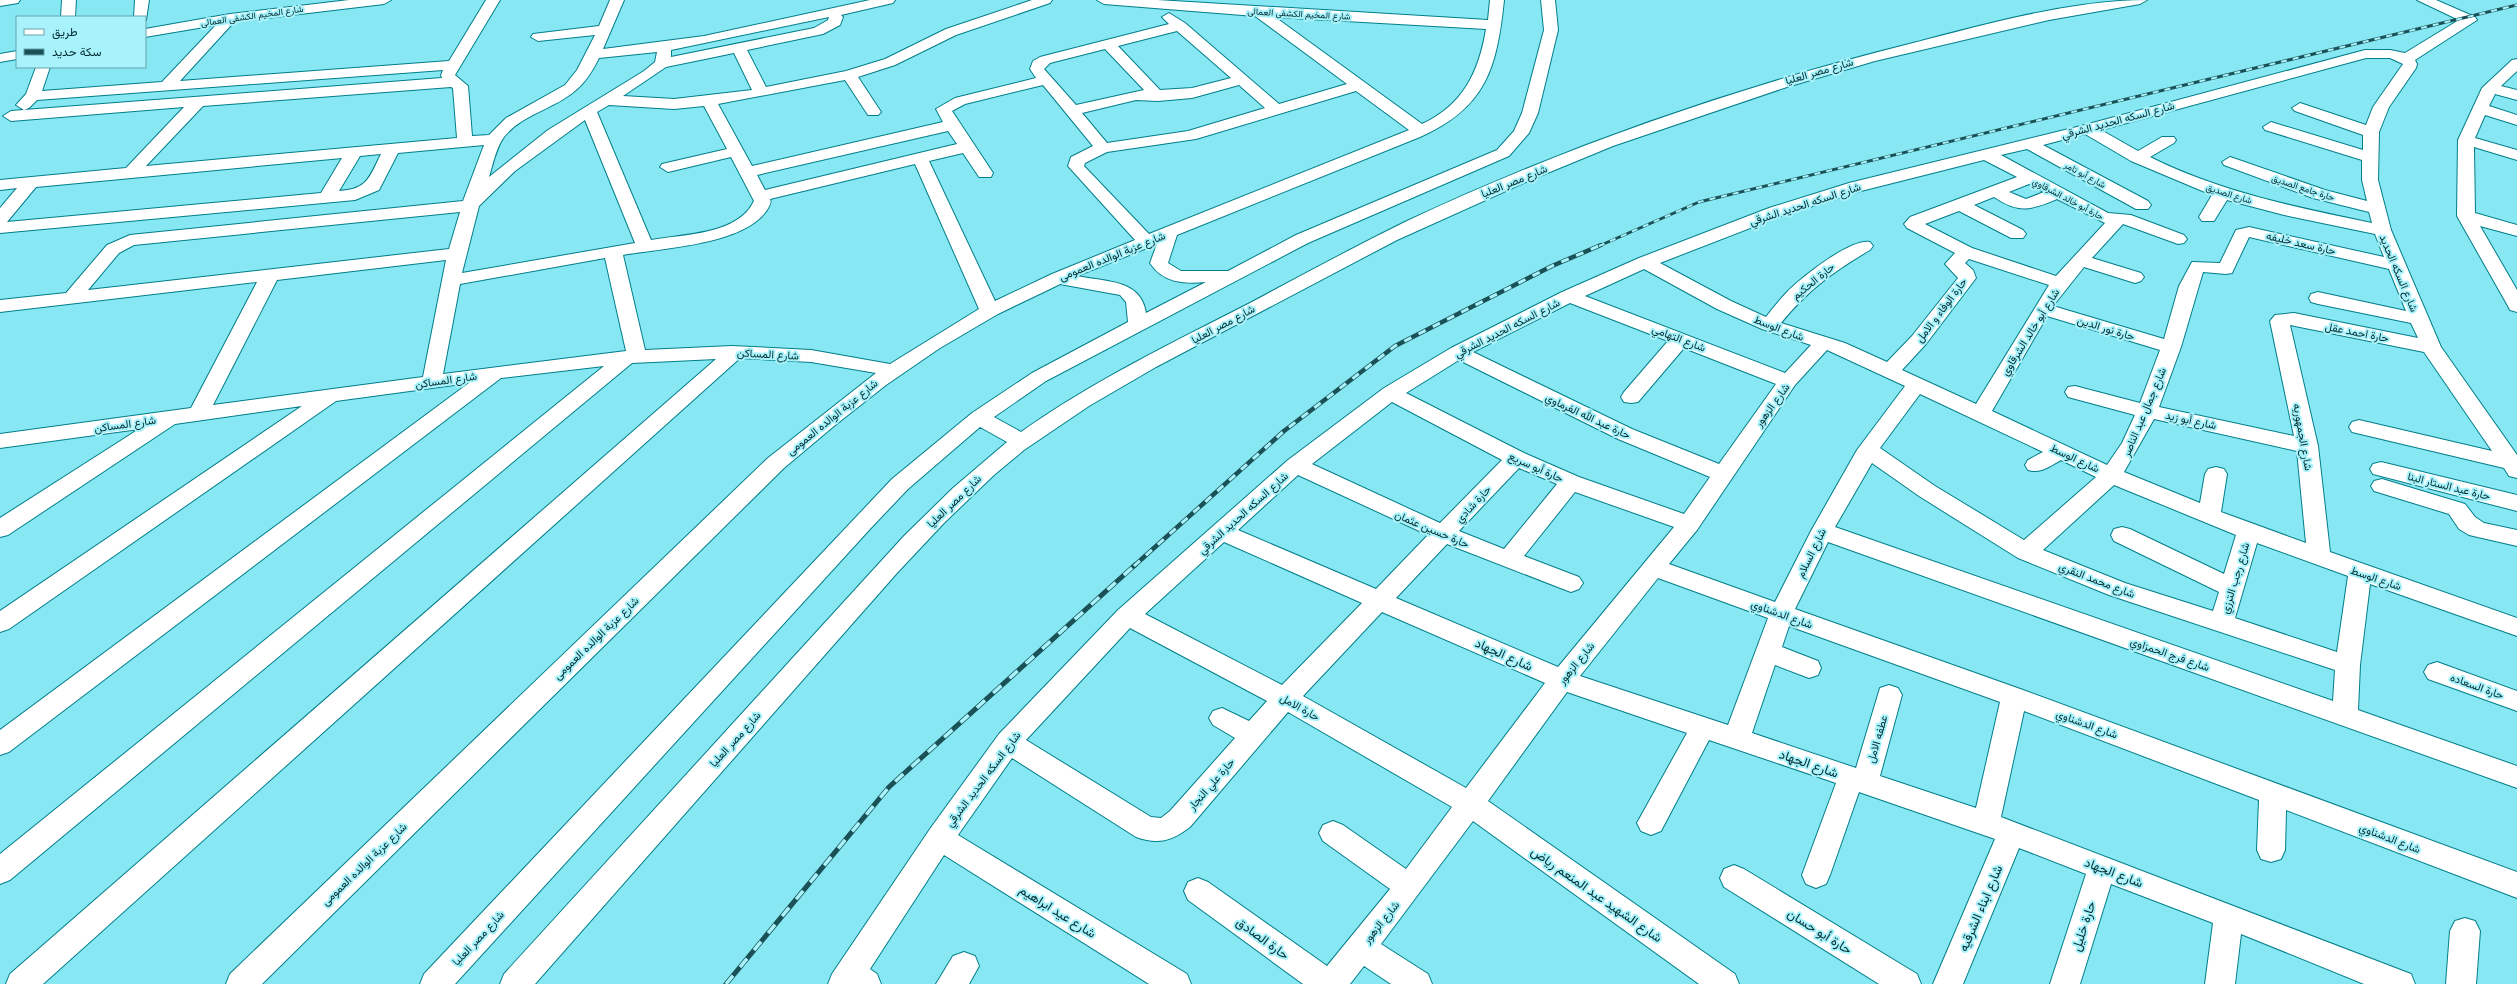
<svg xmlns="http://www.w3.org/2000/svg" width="2517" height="984" font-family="Georgia,Vazirmatn,serif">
	<rect width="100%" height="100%" fill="#87e8f3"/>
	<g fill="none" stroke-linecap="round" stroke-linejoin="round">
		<defs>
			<g id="minor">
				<polygon points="0,0 20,0 18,3 0,6"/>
				<polygon points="62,0 76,0 75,17 61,17"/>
				<polygon points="135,0 149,0 146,20 145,17 134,17"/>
				<path d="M 349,0 L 391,0 L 384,4 L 234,22 L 180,81 L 449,61 L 486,0 L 500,0 L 455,75 L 468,86 L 472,136 L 489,135 L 506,118 L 565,85 L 577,70 L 595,35 L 538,41 L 531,37 L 533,34 L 599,26 L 610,0 L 624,0 L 603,49 L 704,36 L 870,0 L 895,0 L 893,3 L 841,15 L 843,17 L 840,25 L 823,34 L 747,50 L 766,87 L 846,71 L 885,59 L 946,29 L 1032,0 L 1052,0 L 1050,3 L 956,35 L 895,65 L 858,77 L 881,112 L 878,115 L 868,115 L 845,80 L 718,104 L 752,166 L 943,122 L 936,109 L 955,98 L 1036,78 L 1030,69 L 1033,61 L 1040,57 L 1169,24 L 1162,17 L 1169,13 L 1185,23 L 1279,104 L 1347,84 L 1255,16 L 1104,4 L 1097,0 L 1157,0 L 1488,20 L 1490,0 L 1504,0 C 1497,68 1486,108 1420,137 L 1177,235 L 1168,263 L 1181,271 L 1228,271 L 1296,235 L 1497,150 L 1514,131 L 1522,113 L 1544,30 L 1541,0 L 1555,0 L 1558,30 L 1538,113 L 1529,133 L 1509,156 L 1308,243 L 1046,381 L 994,417 L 1021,432 C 1093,381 1172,343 1250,303 C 1302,275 1354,247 1407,221 C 1569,145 1740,86 1913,43 C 1986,24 2072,0 2147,0 L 2140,4 L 2049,20 L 1875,61 L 1787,87 L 1613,146 L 1528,181 L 1397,240 L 1156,367 L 1089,406 L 1024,450 L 994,475 L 944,523 L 897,573 L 535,984 L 500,984 L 504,974 L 904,536 L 953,488 L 1007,442 L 980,427 L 908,489 L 870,529 L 455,984 L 420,984 L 424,974 L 892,479 L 972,413 L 1032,373 L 1128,322 L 1126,302 L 1120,295 L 1060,284 L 1052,288 L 998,314 L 940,348 L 886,385 L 834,426 L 784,468 L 262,984 L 226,984 L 230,974 L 768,458 L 876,373 L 811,362 L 740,358 L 43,984 L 6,984 L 10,974 L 716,359 L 632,363 L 10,880 L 0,884 L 0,854 L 604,366 L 501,378 L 9,752 L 0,755 L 0,730 L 469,383 L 336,401 L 9,629 L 0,632 L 0,611 L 302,406 L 175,424 L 8,535 L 0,537 L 0,518 L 139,429 L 0,448 L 0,434 L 191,408 L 257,282 L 0,312 L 0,300 L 66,293 L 107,245 L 130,235 L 463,201 L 484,145 L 398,153 L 379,190 L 355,200 L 0,233 L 0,208 L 17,188 L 0,190 L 0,180 L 126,168 L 184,107 L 11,121 L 3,116 L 11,111 L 442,78 L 441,75 L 443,70 L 37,100 L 29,108 L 24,110 L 16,105 L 26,94 L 36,67 L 50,67 L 42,91 L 162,82 L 216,25 L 145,37 L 145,29 L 230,14 ZM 829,17 L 828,20 L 814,28 L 671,57 L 671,50 ZM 1275,17 L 1486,29 C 1479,72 1463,105 1422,124 ZM 1177,31 L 1231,78 L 1192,88 L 1160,90 L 1118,46 ZM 1105,49 L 1144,90 L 1076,105 L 1044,69 L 1050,63 ZM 657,52 L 655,62 L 644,71 L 548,130 L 489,177 C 493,164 496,148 504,137 C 522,114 555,109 576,90 C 586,82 593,70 599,58 ZM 734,53 L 752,90 L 674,99 L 623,96 L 666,67 ZM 1043,85 L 1093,146 L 1071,157 L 1068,166 L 1135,240 L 1052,274 L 995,301 L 929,161 L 963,153 L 979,177 L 991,177 L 993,173 L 952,111 L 965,104 ZM 1239,85 L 1265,108 L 1188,131 L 1107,143 L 1082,113 L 1136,100 L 1158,101 L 1192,98 ZM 451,87 L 453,88 L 457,138 L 146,166 L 203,106 ZM 1356,91 L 1409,130 L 1149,234 L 1084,166 L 1085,163 L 1107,152 L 1196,139 ZM 609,105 L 674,109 L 704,106 L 727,149 L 662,164 L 660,167 L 668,172 L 731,157 L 754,201 C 738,235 684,234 651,240 L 597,112 ZM 585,120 L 635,243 L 462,273 L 479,206 L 515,171 ZM 948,131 L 957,144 L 765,190 L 757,175 ZM 381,154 C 369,178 368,189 339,191 L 360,156 ZM 342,158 L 321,193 L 7,222 L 36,187 ZM 915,164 L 979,309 L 890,364 L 811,350 L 732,346 L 645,350 L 623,255 C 662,248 744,245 767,210 C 769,206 772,203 770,199 ZM 460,212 L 449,249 L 88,290 L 119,253 L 134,245 ZM 1157,244 L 1150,263 C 1163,283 1184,284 1206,282 L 1146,313 C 1141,279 1106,282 1077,276 ZM 605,258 L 626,351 L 443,374 L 460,284 ZM 446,260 L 423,377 L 213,405 L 277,280 Z"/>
				<path d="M 2417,0 L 2436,0 L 2475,17 L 2477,20 L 2415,60 L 2417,64 L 2416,68 L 2389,107 L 2379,132 L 2378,180 L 2391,230 L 2441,347 L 2517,455 L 2517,478 L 2509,476 L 2504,468 L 2352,432 L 2349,427 L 2352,422 L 2359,420 L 2492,451 L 2424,352 L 2290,325 L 2318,446 L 2330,552 L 2517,618 L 2517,636 L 2370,584 L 2360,665 L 2358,710 L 2517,766 L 2517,788 L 1828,542 L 1795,609 L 2023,690 L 2517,872 L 2517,898 L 2286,810 L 2285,850 L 2281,859 L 2271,862 L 2261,859 L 2257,850 L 2259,800 L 2024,711 L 2001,817 L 2411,974 L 2415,984 L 2364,984 L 2241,934 L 2235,984 L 2205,984 L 2213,923 L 2111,884 L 2080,984 L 2050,984 L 2086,874 L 2019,848 L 1963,984 L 1933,984 L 1995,839 L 1859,792 L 1830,875 L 1826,884 L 1816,888 L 1806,884 L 1802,875 L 1836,783 L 1709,740 L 1661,831 L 1651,835 L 1641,831 L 1637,823 L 1687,733 L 1567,692 L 1488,801 L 1735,974 L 1739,984 L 1699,984 L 1473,821 L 1381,944 L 1428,974 L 1432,984 L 1391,984 L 1364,966 L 1350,984 L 1303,984 L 1188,900 L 1184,891 L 1188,882 L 1198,878 L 1208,882 L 1327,966 L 1390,889 L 1323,841 L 1319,833 L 1323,825 L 1333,821 L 1343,825 L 1406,869 L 1452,807 L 1288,712 L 1190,827 C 1172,841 1158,845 1136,837 L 1012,758 L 958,835 L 1187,974 L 1191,984 L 1149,984 L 944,855 L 870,969 L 877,974 L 881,984 L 828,984 L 832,974 L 930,829 L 999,734 L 1118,610 L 1288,460 L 1384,388 L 1451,348 L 1562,292 L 1639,258 L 1769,208 L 1849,183 L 2081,126 L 2365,50 L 2390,50 L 2405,53 L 2459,20 ZM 2366,58 L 2390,58 L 2403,64 L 2373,107 L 2366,125 L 2300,103 L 2292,108 L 2295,111 L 2363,135 L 2363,150 L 2271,122 L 2263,127 L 2265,130 L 2362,160 L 2362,180 L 2367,201 L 2325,190 L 2236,159 L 2230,157 L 2222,162 L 2224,165 L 2313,198 L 2369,212 L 2372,223 C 2295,207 2220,192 2150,157 L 2174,143 L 2176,140 L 2174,137 L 2162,137 L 2138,151 L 2101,130 ZM 2085,134 L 2131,161 L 2212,195 L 2199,217 L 2202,221 L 2214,221 L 2227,200 L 2284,215 L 2375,234 L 2384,257 L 2249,227 L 2236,230 L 2220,263 L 2192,262 L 2179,286 L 2164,339 L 2053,306 L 2084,267 L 2135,283 L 2141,281 L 2144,277 L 2141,273 L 2092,258 L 2123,224 L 2178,244 L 2184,243 L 2187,239 L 2184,235 L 2131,215 L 2108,213 L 2001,155 L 2027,149 L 2136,209 L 2148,209 L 2151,205 L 2148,201 L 2043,145 ZM 1984,160 L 2017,177 L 1910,217 L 1904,224 L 1907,228 L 1955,253 L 1945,264 L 1958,278 L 1912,336 L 1887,362 L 1845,343 L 1781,323 C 1808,290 1834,271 1870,250 L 1873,246 L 1870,242 C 1851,238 1802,277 1788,291 C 1780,299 1773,308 1766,317 L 1731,301 L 1660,263 L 1781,216 L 1861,191 ZM 2029,184 L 2044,192 L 2026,199 L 2009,192 ZM 1994,197 C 2019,214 2031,210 2057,199 L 2105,223 L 2056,276 L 1972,248 L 1925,224 L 1959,211 L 2011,238 L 2023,238 L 2026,234 L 2023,230 L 1974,205 ZM 2249,237 L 2389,269 L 2406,311 L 2318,292 L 2311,294 L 2309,298 L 2311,302 L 2318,304 L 2411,323 L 2418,338 L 2294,313 L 2275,315 L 2270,321 L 2294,436 L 2159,407 L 2181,347 L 2203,272 L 2226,274 L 2232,273 ZM 1969,259 L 2049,285 L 1976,404 L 1902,370 L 1926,344 L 1976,278 L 1973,270 L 1965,263 ZM 1644,269 L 1717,309 L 1762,329 L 1811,345 L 1785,373 L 1585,296 ZM 1570,303 L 1668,341 L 1624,392 L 1621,397 L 1624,402 L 1631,403 L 1638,402 L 1684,348 L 1776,384 L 1719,464 L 1632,429 L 1473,352 ZM 2047,316 L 2160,350 L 2140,403 L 2075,386 L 2068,387 L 2065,392 L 2068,397 L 2135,415 L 2122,443 L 2107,465 L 1992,411 ZM 1827,350 L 1905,386 L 1857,450 L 1811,531 L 1775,602 L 1669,564 L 1697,530 L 1795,385 ZM 1459,360 L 1618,439 L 1710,477 L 1684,514 L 1579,477 L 1524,453 L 1406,393 ZM 1920,394 L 2043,452 L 2028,460 L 2025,465 L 2028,470 C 2041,474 2050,466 2061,460 L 2096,477 L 2024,540 L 1935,486 L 1880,448 ZM 1392,402 L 1502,460 L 1440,523 L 1312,464 ZM 2154,419 L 2297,451 L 2306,543 L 2221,512 L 2227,474 L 2224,469 L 2216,467 L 2208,469 L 2205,474 L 2200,503 L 2124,472 ZM 1872,463 L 1919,496 L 2018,558 L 2109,595 L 2335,670 L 2333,701 L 1835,527 ZM 1519,468 L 1557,484 L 1504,549 L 1459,531 ZM 1298,475 L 1428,535 L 1376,589 L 1238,530 ZM 2114,485 L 2236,535 L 2224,574 L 2130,529 L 2122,527 L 2114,529 L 2111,535 L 2114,541 L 2219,592 L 2213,611 L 2125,583 L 2043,550 ZM 1575,492 L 1674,527 L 1558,667 L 1396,598 L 1447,544 L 1563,589 L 1571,592 L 1579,589 L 1583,583 L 1579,577 L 1524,556 ZM 1224,542 L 1362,603 L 1282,685 L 1145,614 ZM 2257,543 L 2348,576 L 2337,652 L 2235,618 ZM 1658,578 L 1768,618 L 1728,725 L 1580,676 ZM 1382,612 L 1545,683 L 1466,788 L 1303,696 ZM 1789,626 L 2000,702 L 1976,808 L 1880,776 L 1902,695 L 1898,688 L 1889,685 L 1880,688 L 1856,768 L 1752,733 L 1775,665 L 1809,678 L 1818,675 L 1821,668 L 1818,661 L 1782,647 ZM 1130,628 L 1267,701 L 1249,721 L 1222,708 L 1213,711 L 1209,718 L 1213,725 L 1235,738 L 1170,811 L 1161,818 L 1151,817 L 1026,740 Z"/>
				<polygon points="17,51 17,59 0,62 0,54"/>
				<polygon points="2517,59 2517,71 2501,86 2517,90 2517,100 2495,94 2489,106 2517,115 2517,125 2485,115 2475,138 2517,150 2517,160 2474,147 2475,213 2517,225 2517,236 2480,226 2517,290 2517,312 2510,310 2508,306 2457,216 2458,140 2482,88 2512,60"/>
				<polygon points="2381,462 2517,495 2517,511 2373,474 2370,469 2373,464"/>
				<polygon points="2382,479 2465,504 2475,517 2484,523 2517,530 2517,546 2469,535 2459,529 2449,514 2374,491 2371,486 2374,481"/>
				<polygon points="2437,662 2517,691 2517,711 2428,679 2424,672 2428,665"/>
				<polygon points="1734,865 1744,869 1917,974 1921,984 1879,984 1724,887 1720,878 1724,869"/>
				<polygon points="2465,918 2475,921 2480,931 2476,984 2446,984 2450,931 2455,921"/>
				<polygon points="964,952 975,956 979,966 969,984 936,984 953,956"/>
			</g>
		</defs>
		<use href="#minor" stroke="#007e89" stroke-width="2"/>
		<use href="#minor" fill="#fff" fill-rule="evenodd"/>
		<defs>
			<polyline id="rail-far2" points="1599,246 1699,202 2517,5"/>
			<polyline id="rail-far1" points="1134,566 1284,431 1395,346 1552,266 1601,245"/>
			<polyline id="rail" points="726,984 889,787 1135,565"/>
		</defs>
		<use href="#rail-far2" stroke="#1a5156" stroke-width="3"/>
		<use href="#rail-far1" stroke="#1a5156" stroke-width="4.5"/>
		<use href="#rail" stroke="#1a5156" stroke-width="5"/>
		<use href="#rail-far2" stroke="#a8f2fb" stroke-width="2" stroke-dasharray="6" stroke-linecap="butt"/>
		<use href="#rail-far1" stroke="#a8f2fb" stroke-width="3" stroke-dasharray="8" stroke-linecap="butt"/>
		<use href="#rail" stroke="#a8f2fb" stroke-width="3.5" stroke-dasharray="11" stroke-linecap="butt"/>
	</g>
	<g text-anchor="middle" stroke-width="4" stroke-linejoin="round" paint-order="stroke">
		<g font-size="9" fill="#002c30" stroke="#a8f2fb">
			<text transform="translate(1299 14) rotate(3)" y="3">شارع المخيم الكشفى العمالى</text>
			<text transform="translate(252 16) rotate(-8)" y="3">شارع المخيم الكشفى العمالى</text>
			<text transform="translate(2085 175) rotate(28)" y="3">شارع أبو تامر</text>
			<text transform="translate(2303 188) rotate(18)" y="3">حارة جامع الصديق</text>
			<text transform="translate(2229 194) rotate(17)" y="3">شارع الصديق</text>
			<text transform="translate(2068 199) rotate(28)" y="3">حارة أبو خالد الشرقاوي</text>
		</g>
		<g font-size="11" fill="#002c30" stroke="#a8f2fb">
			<text transform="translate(1819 71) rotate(-16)" y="4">شارع مصر العليا</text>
			<text transform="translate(2118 120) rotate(-15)" y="4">شارع السكه الحديد الشرقي</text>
			<text transform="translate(1514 181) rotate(-22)" y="4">شارع مصر العليا</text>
			<text transform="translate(1805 204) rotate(-18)" y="4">شارع السكه الحديد الشرقي</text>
			<text transform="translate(2301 243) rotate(13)" y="4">حارة سعد خليفه</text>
			<text transform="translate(1112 256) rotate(-22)" y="4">شارع عزبة الوالده العمومى</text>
			<text transform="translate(2399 273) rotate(67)" y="4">شارع السكه الحديد</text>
			<text transform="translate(1813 281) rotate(-39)" y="4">حارة الحكيم</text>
			<text transform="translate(1941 310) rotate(-53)" y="4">حارة الوفاء و الامل</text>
			<text transform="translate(1223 324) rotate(-28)" y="4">شارع مصر العليا</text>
			<text transform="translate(1507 328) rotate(-27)" y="4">شارع السكه الحديد الشرقي</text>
			<text transform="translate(1779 328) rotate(21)" y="4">شارع الوسط</text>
			<text transform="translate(2106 328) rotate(17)" y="4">حارة نور الدين</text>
			<text transform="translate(2030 332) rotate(-58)" y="4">شارع أبو خالد الشرقاوي</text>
			<text transform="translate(2357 332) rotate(11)" y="4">حارة احمد عقل</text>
			<text transform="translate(1679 338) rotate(21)" y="4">شارع التهامي</text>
			<text transform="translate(768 354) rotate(3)" y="4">شارع المساكن</text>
			<text transform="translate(446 380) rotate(-8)" y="4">شارع المساكن</text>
			<text transform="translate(1772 405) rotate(-54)" y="4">شارع الزهور</text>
			<text transform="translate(2144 412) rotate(-67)" y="4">شارع جمال عبد الناصر</text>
			<text transform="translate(1588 416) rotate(25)" y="4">حارة عبد الله الفرماوي</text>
			<text transform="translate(832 417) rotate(-39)" y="4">شارع عزبة الوالده العمومى</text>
			<text transform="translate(2191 420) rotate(12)" y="4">شارع أبو زيد</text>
			<text transform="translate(125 424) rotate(-8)" y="4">شارع المساكن</text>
			<text transform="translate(2303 437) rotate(80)" y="4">شارع الجمهوريه</text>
			<text transform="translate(2075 458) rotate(25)" y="4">شارع الوسط</text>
			<text transform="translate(1536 467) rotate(24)" y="4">حارة أبو سريع</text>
			<text transform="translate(2449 486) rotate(14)" y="4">حارة عبد الستار البنا</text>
			<text transform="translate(954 501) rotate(-44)" y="4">شارع مصر العليا</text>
			<text transform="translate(1473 504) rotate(-47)" y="4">حارة شادي</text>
			<text transform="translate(1243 513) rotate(-42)" y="4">شارع السكه الحديد الشرقي</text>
			<text transform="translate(1432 529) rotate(23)" y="4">حارة حسين عثمان</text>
			<text transform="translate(1811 553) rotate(-64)" y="4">شارع السلام</text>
			<text transform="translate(2235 578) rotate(-73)" y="4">شارع رجب الترزي</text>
			<text transform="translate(2376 578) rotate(19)" y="4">شارع الوسط</text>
			<text transform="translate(2097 580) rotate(21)" y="4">شارع محمد النقري</text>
			<text transform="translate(1782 614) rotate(20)" y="4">شارع الدشناوي</text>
			<text transform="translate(596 638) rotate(-44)" y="4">شارع عزبة الوالده العمومى</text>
			<text transform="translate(2170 654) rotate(19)" y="4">شارع فرج الحمزاوي</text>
			<text transform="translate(1576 663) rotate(-51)" y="4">شارع الزهور</text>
			<text transform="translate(2477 686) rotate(20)" y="4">حارة السعاده</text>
			<text transform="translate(1300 707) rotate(29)" y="4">حارة الامل</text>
			<text transform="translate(2087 724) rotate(20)" y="4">شارع الدشناوي</text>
			<text transform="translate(735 739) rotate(-48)" y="4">شارع مصر العليا</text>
			<text transform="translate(1877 739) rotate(-74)" y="4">عطفه الامل</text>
			<text transform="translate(983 779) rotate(-53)" y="4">شارع السكه الحديد الشرقي</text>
			<text transform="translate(1211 784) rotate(-49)" y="4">حارة علي النجار</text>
			<text transform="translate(2390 838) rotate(21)" y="4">شارع الدشناوي</text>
			<text transform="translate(364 864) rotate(-44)" y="4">شارع عزبة الوالده العمومى</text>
			<text transform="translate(1381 922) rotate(-51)" y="4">شارع الزهور</text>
			<text transform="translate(478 938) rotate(-47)" y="4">شارع مصر العليا</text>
		</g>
		<g font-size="13" fill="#002c30" stroke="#a8f2fb">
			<text transform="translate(1504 654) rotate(24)" y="5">شارع الجهاد</text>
			<text transform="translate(1809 763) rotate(19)" y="5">شارع الجهاد</text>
			<text transform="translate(2114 872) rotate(21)" y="5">شارع الجهاد</text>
			<text transform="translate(1597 894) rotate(35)" y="5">شارع الشهيد عبد المنعم رياض</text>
			<text transform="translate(1980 908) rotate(-67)" y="5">شارع ابناء الشرقيه</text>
			<text transform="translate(1058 911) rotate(32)" y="5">شارع عيد ابراهيم</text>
			<text transform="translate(2083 926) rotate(-72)" y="5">حارة خليل</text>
			<text transform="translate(1820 931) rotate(32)" y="5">حارة أبو حسان</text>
			<text transform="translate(1263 938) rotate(36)" y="5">حارة الصادق</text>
		</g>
	</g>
	<rect x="16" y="16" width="130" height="52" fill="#a8f2fb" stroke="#65a3aa"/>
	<rect x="24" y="29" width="20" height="6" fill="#ffffff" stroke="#65a3aa"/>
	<text x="52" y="36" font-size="12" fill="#002c30">طريق</text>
	<rect x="24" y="49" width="20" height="6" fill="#1a5156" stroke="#65a3aa"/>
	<text x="52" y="56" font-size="12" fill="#002c30">سكة حديد</text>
</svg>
